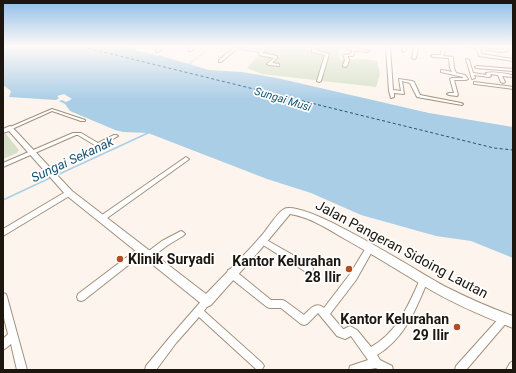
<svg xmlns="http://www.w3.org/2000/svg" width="516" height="373" font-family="Roboto,sans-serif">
	<rect width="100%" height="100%" fill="#fdf5ed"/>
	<g fill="#d6e0c8">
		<polygon points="260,47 343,47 338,51 340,60 364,59 377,61 380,74 376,87 262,74 247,68 265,48"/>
		<polygon points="3,134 6,134 19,150 17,153 3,159"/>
	</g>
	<polygon fill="#abcee7" points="3,47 131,47 138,51 162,56 209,70 242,72 277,78 429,113 513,127 513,258 471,241 436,236 361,215 311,193 267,179 148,133 123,132 115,130 70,111 65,104 59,101 62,100 66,102 72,99 64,94 57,96 59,98 56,100 9,97 11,91 3,85"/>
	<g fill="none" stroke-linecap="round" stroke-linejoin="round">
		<g stroke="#abcee7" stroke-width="1">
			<polyline points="189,64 211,47"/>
			<polyline points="146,134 148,133"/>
		</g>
		<g stroke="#abcee7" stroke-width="1.5">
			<polyline points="55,176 148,133"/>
			<polyline points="3,200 52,177"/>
		</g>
		<polyline stroke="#1a5475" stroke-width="1" stroke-dasharray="3 2.5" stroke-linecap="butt" points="83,47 494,148 513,150"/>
		<defs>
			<g id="minor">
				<polygon points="160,47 164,47 158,52 156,52 156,50"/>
				<polygon points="192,47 196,47 191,51 189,51 189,49"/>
				<polygon points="235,47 239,47 221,62 219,62 219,60"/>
				<polygon points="263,47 267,47 262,53 277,56 277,58 272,63 279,64 279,66 269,65 267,64 274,58 259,55 260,52 240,49 242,48 261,50"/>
				<polygon points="312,47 316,47 315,50 329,54 321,81 319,82 317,81 325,55 312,52"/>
				<polygon points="347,47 353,48 353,47 357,47 356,48 369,51 367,52 355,50 353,56 347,56 349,60 347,66 345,67 343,66 345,60 343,55 351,54 352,50 347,49"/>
				<polygon points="386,47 390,47 393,90 401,91 399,79 412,81 414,82 420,95 461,103 463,104 462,105 417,97 410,83 402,81 404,94 394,93 394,97 391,98 389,91"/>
				<polygon points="404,47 408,47 404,52 402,51"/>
				<polygon points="414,47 418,47 416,58 414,59 412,58"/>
				<polygon points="442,47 446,47 443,56 453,57 454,68 456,73 465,75 468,79 466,80 454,80 458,95 457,96 449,95 447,94 449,93 454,93 450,79 452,78 463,78 463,77 441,72 441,70 442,70 452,72 450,68 449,58 433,57 431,56 433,55 441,55"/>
				<polygon points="476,47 480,47 481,54 513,59 513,61 479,56"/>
				<path d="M 466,59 L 469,60 L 473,73 L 487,75 L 486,73 C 494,71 505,74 513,75 L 513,77 L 502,76 L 505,82 L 503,83 L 501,82 L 498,75 L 490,74 L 491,76 L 489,77 L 474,75 L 475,78 L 472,79 Z"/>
				<polygon points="477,66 513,69 513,71 476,68 475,67"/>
				<polygon points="474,82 513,87 513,89 475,84 474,84"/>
				<polygon points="52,109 85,120 85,121 81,121 52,111 12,129 8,129 8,128"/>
				<polygon points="73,133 81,133 98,143 114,135 116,135 118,136 98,147 78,135 76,135 3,167 3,163"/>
				<polygon points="186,157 189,159 188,160 103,221 101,222 99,221 98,219 99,217"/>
				<polygon points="67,191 71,191 72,193 71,195 3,236 3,229"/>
				<polygon points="181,231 183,232 185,234 183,236 168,245 152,257 149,258 146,257 145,255 146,253 162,241"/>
				<polygon points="263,238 312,266 313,269 312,272 309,273 306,272 260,243 259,241 260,239"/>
				<path d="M 370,245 L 373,246 L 374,248 L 356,280 L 330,314 L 343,329 L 344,329 L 350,326 L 357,330 L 371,347 C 398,332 409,304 421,277 L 424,276 L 427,277 L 428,280 C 416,309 405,338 377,355 L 380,360 L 392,366 L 393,370 L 379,370 L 376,368 L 365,370 L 349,370 L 350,366 L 368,360 L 351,336 L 345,339 L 337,336 L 318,313 L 307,324 L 304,325 L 301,324 L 281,308 L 270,308 L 267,307 L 228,276 L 227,273 L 228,270 L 231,269 L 234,270 L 271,300 L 282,300 L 285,301 L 304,315 C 310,309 316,301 324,308 L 350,274 L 367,246 Z"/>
				<polygon points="142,247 145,248 146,250 145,252 84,300 81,301 78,300 77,297 78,294 139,248"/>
				<polygon points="3,293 6,294 7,297 27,370 17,370 11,344 6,348 3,350 3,339 8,334 3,314"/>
				<polygon points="207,297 210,298 211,301 204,311 262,363 264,366 262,369 256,369 199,317 176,343 156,370 145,370 146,366 170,337 204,298"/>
				<polygon points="504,315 507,316 508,319 507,322 466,370 455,370 456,366 501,316"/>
				<polygon points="513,361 513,370 506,370 510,363"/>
			</g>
			<g id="tertiary">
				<polygon points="467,47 501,50 504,49 505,47 509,47 507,51 501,52"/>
				<path d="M 10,126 L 12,127 L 72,191 L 206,294 C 225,274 245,255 263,234 C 269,227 276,214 284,209 C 306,199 421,274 446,287 C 468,298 490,308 513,316 L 513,328 C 482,316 452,303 424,286 C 398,270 372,254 345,239 C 328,229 310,217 290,214 L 260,250 L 211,305 L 207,307 L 203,305 L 66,195 L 9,131 L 3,133 L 3,129 Z"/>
			</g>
		</defs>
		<use href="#minor" stroke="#a2907c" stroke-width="2"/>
		<use href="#tertiary" stroke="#a2907c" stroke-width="2"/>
		<use href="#minor" fill="#fff" fill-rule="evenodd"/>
		<use href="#tertiary" fill="#fff" fill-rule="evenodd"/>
	</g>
	<linearGradient id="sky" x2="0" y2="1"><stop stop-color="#8fbee8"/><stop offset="0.47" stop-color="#fefaf7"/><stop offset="1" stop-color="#fefaf7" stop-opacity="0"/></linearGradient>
	<rect width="516" height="99" fill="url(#sky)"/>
	<g fill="#b24c22" stroke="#fff" stroke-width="1.5">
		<circle cx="120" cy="259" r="4"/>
		<circle cx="349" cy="269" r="4"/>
		<circle cx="457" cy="327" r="4"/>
	</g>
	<g text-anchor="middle" stroke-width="3.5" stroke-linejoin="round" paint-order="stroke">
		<g font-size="11" font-style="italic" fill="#1a5475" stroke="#fff">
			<text transform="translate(283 99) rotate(17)" y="4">Sungai Musi</text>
		</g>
		<g font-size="13" font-style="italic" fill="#1a5475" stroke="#fff">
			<text transform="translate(72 159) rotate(-25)" y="5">Sungai Sekanak</text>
		</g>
		<g font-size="14" fill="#1d160e" stroke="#fff">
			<text transform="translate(402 249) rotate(28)" y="5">Jalan Pangeran Sidoing Lautan</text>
		</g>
		<g font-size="14" font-weight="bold" fill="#1d160e" stroke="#fff" text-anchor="end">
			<text x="128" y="264" text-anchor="start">Klinik Suryadi</text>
			<text x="341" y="266">Kantor Kelurahan<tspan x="341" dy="16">28 Ilir</tspan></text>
			<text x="449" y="324">Kantor Kelurahan<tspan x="449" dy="16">29 Ilir</tspan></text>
		</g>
	</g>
	<rect width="516" height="373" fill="none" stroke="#1d160e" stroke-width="8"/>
</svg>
